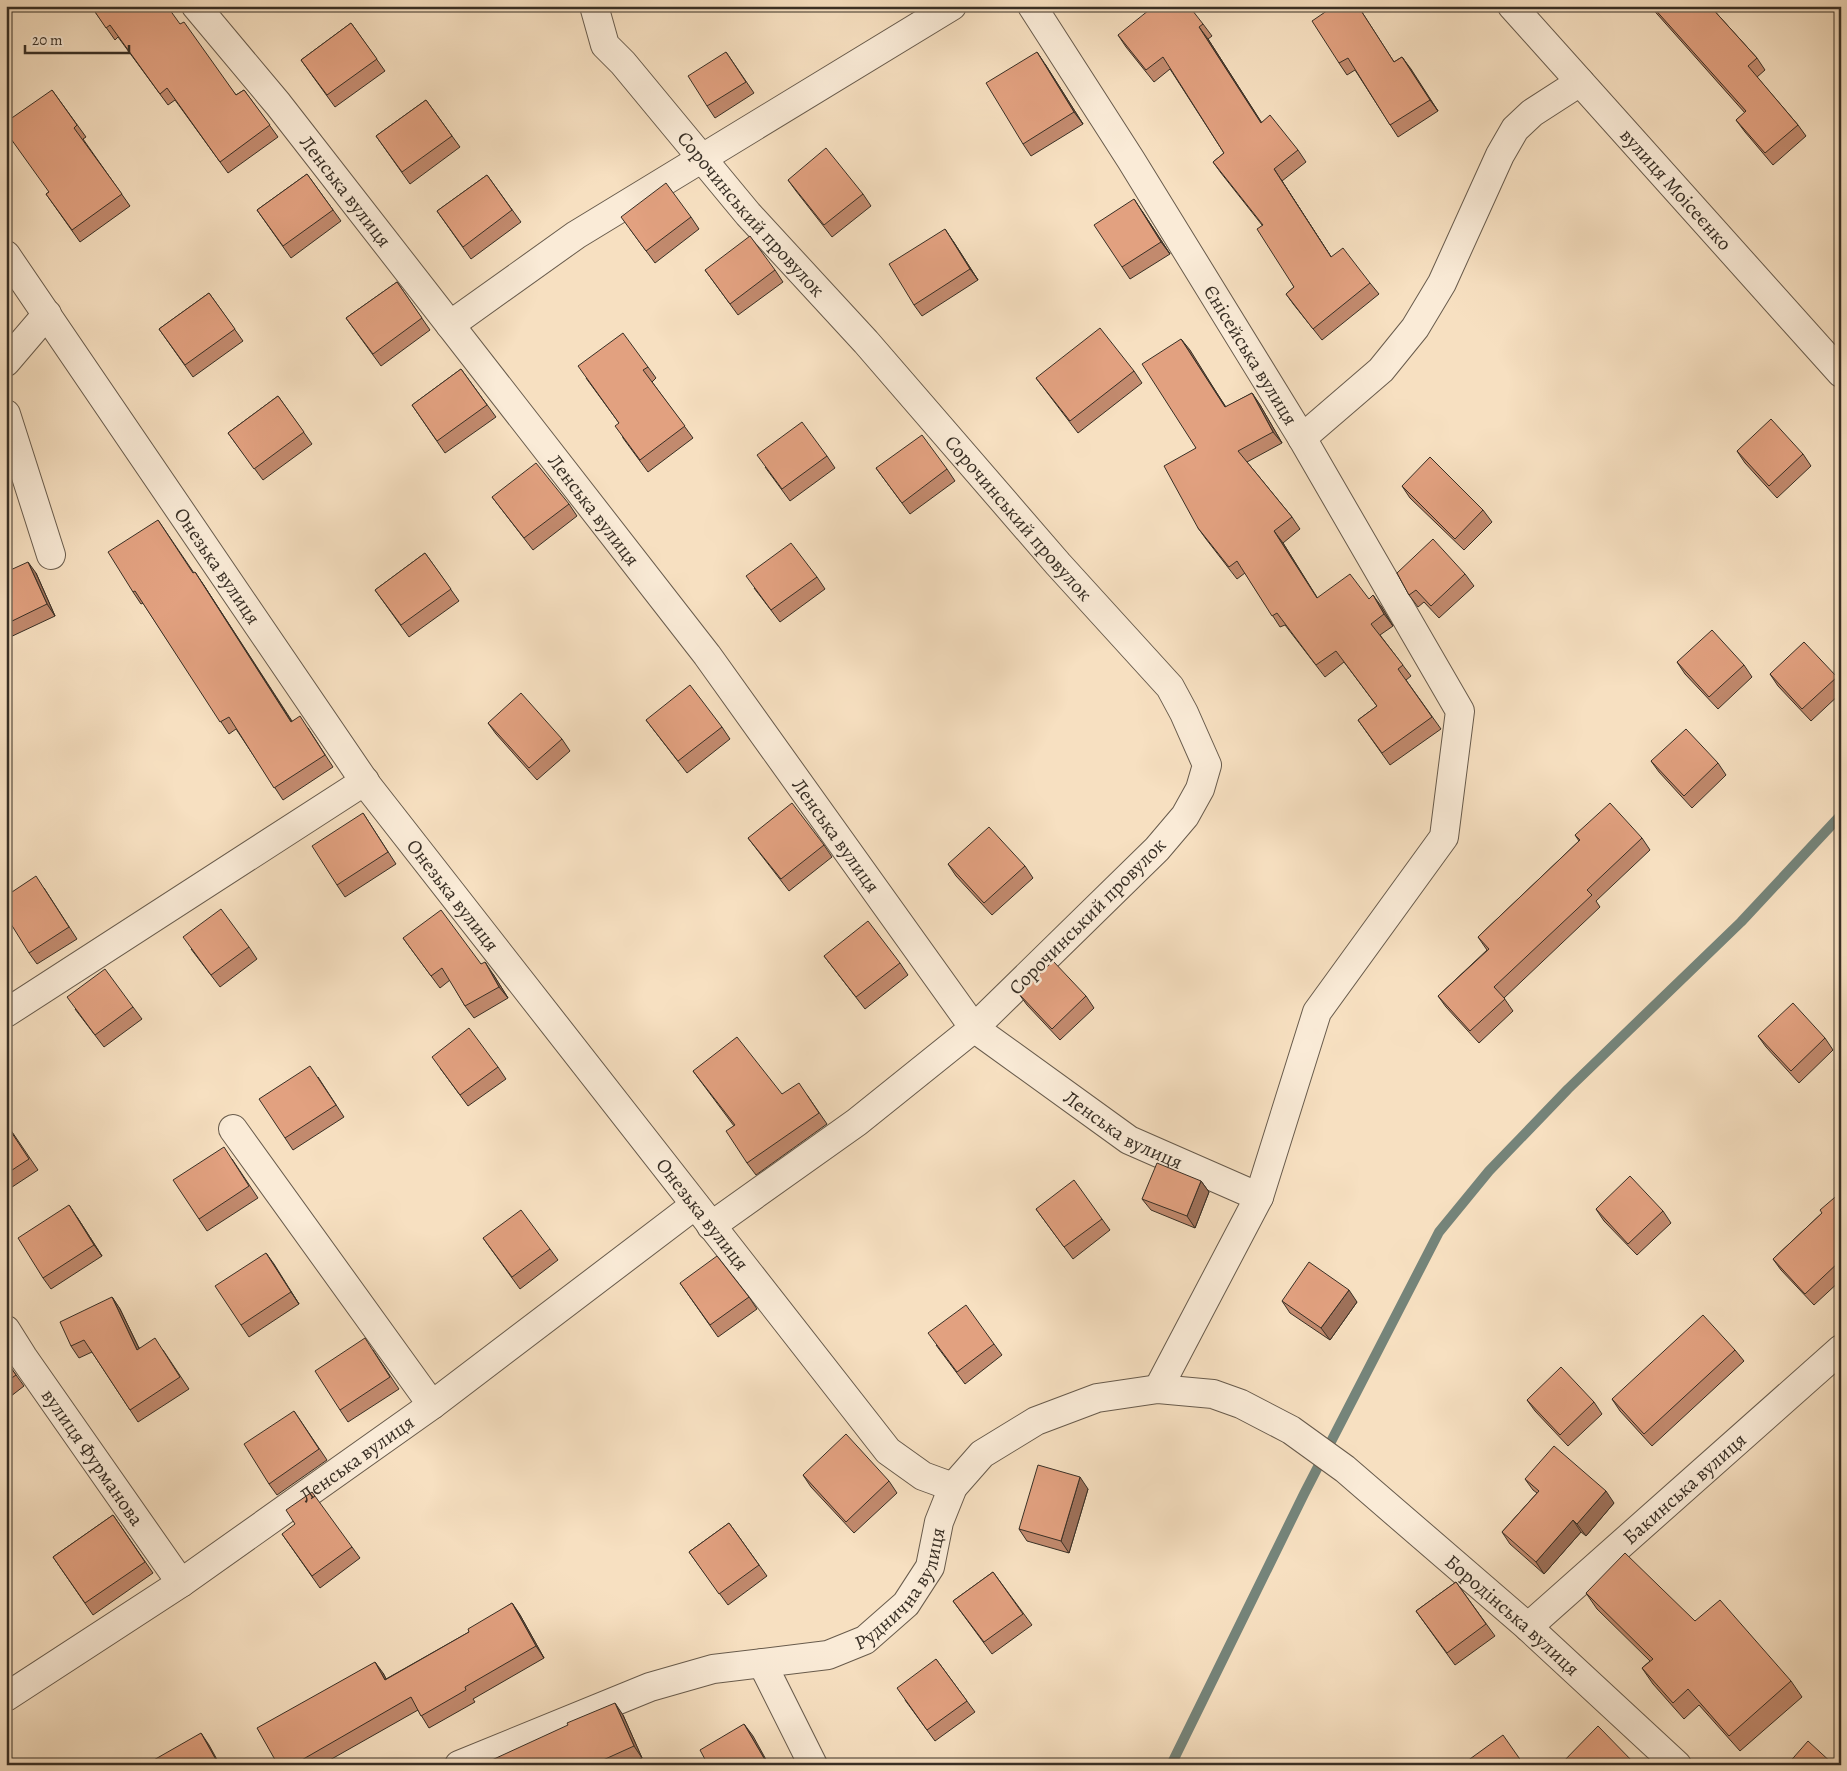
<svg xmlns="http://www.w3.org/2000/svg" width="1847" height="1771" font-family="Alegreya,serif">
	<rect width="100%" height="100%" fill="#f7e0c1"/>
	<filter id="stains"><feTurbulence type="fractalNoise" baseFrequency=".004" numOctaves="4"/><feColorMatrix values="0 0 0 0 .2 0 0 0 0 .09 0 0 0 0 .02 0 0 0 .5 -.17"/></filter>
	<radialGradient id="worn" r=".72"><stop offset=".6" stop-color="#630" stop-opacity="0"/><stop offset="1" stop-color="#630" stop-opacity=".3"/></radialGradient>
	<g fill="none" stroke-linecap="round" stroke-linejoin="round">
		<polyline stroke="#75847a" stroke-width="10" points="1171,1765 1304,1494 1439,1232 1489,1171 1568,1089 1741,922 1841,815"/>
		<defs>
			<g id="minor">
				<path id="s1" d="M 196,6 L 278,104 L 707,655 L 974,1028 L 1129,1140 L 1259,1197"/>
				<path id="s2" d="M 594,6 L 605,45 L 623,63 L 748,214 L 866,342 L 1058,564 L 1170,687 L 1184,713 L 1207,765 L 1200,789 L 1185,816 L 1157,849 L 974,1028 L 857,1122 L 711,1226"/>
				<path id="s3" d="M 1032,6 L 1131,160 L 1302,438 L 1460,711 L 1444,837 L 1317,1012 L 1259,1197 L 1158,1389"/>
				<path id="s4" d="M 1512,6 L 1841,373"/>
				<path id="s5" d="M 6,255 L 367,785 L 888,1451 L 923,1476 L 953,1487"/>
				<polyline points="450,325 576,235 952,6"/>
				<polyline points="6,362 47,314"/>
				<polyline points="6,414 51,555"/>
				<polyline points="1302,438 1381,370 1415,328 1442,283 1500,155 1515,129 1532,113 1580,82"/>
				<polyline points="6,1013 365,781"/>
				<polyline points="233,1129 432,1405"/>
				<path id="s6" d="M 6,1330 L 23,1357 L 181,1583"/>
				<path id="s7" d="M 1528,1627 L 1841,1349"/>
				<polyline points="762,1663 813,1765"/>
				<path id="s8" d="M 6,1697 L 181,1583 L 432,1405 L 695,1205"/>
				<path id="s9" d="M 459,1765 L 650,1687 L 713,1669 L 828,1655 L 865,1640 L 906,1604 L 930,1567 L 939,1522 L 953,1487 L 982,1454 L 1036,1421 L 1097,1398 L 1158,1389 L 1213,1394 L 1241,1404 L 1291,1430 L 1345,1469 L 1528,1627 L 1677,1765"/>
			</g>
		</defs>
		<use href="#minor" stroke="#685b4c" stroke-width="30"/>
		<use href="#minor" stroke="#faebd7" stroke-width="28"/>
	</g>
	<g fill="#c28a6e" stroke="#382f25">
		<polygon points="91,6 180,24 236,95 244,90 278,137 228,173 175,100 168,105 118,37 115,40"/>
		<polygon points="1358,6 1394,62 1402,57 1438,111 1398,137 1355,70 1347,75 1339,63"/>
		<polygon points="1650,6 1710,6 1757,58 1765,70 1757,77 1798,125 1806,136 1773,165 1745,132 1736,120 1745,113"/>
		<polygon points="351,23 385,71 335,107 301,60"/>
		<polygon points="1203,24 1212,36 1208,39 1261,122 1298,150 1306,162 1282,181 1331,257 1370,283 1379,294 1322,340 1294,305 1286,294 1294,287 1262,225 1221,173 1213,162 1224,153 1170,69 1154,82 1126,47 1118,35"/>
		<polygon points="726,52 754,93 715,118 707,106"/>
		<polygon points="1045,64 1083,124 1031,156 1023,144"/>
		<polygon points="52,90 86,137 83,139 130,206 80,242 46,194 49,192"/>
		<polygon points="426,100 460,147 410,184 376,136"/>
		<polygon points="307,174 341,221 291,258 257,210"/>
		<polygon points="487,175 521,222 471,259 437,211"/>
		<polygon points="788,180 863,194 871,206 832,237 796,191"/>
		<polygon points="1142,211 1170,254 1130,279 1122,267"/>
		<polygon points="691,217 699,229 655,263 630,229"/>
		<polygon points="953,241 978,280 922,316 914,305"/>
		<polygon points="705,270 775,270 783,282 738,315"/>
		<polygon points="397,282 430,330 381,366 346,318"/>
		<polygon points="209,293 243,341 193,377 159,329"/>
		<polygon points="1181,339 1226,407 1252,393 1260,405 1282,443 1247,462 1292,517 1300,529 1283,543 1317,598 1369,599 1381,606 1393,626 1380,635 1411,676 1406,680 1441,729 1390,765 1358,720 1377,706 1344,662 1325,677 1285,625 1280,627 1245,573 1237,579 1206,539 1198,528 1196,448"/>
		<polygon points="648,367 656,378 652,382 693,438 648,472 623,438 619,423 586,378"/>
		<polygon points="461,369 496,417 445,453 412,405"/>
		<polygon points="1134,371 1142,383 1078,433 1036,378"/>
		<polygon points="278,396 312,444 263,480 228,433"/>
		<polygon points="1737,451 1803,454 1811,466 1777,498 1745,463"/>
		<polygon points="827,456 835,468 790,501 765,467"/>
		<polygon points="876,468 947,469 955,481 910,514"/>
		<polygon points="1402,486 1483,510 1492,522 1464,550 1410,498"/>
		<polygon points="492,497 569,504 577,516 533,550"/>
		<polygon points="158,520 194,573 203,584 292,721 308,728 333,767 283,800 236,729 229,734 143,603 141,604 133,592"/>
		<polygon points="425,553 459,601 409,637 375,590"/>
		<polygon points="6,572 36,573 55,616 6,639"/>
		<polygon points="1397,573 1465,574 1474,586 1439,618 1424,602 1418,607 1409,595"/>
		<polygon points="817,577 825,589 780,622 754,588"/>
		<polygon points="1677,662 1744,665 1752,677 1718,709 1685,674"/>
		<polygon points="1770,674 1837,677 1841,683 1841,693 1811,721 1778,686"/>
		<polygon points="646,720 722,727 730,739 687,773"/>
		<polygon points="488,723 562,739 570,751 537,780 496,734"/>
		<polygon points="1651,761 1718,763 1726,775 1692,808 1659,772"/>
		<polygon points="363,813 396,864 345,897 337,885"/>
		<polygon points="1575,835 1642,838 1650,850 1596,901 1600,907 1504,998 1513,1011 1479,1043 1446,1007 1438,996 1487,950 1478,937 1579,841"/>
		<polygon points="748,838 824,845 832,857 789,891"/>
		<polygon points="948,864 1025,866 1033,878 992,915 956,876"/>
		<polygon points="44,888 77,939 37,964 29,953"/>
		<polygon points="403,938 481,964 493,974 508,998 474,1018 465,1006 450,980 440,988"/>
		<polygon points="249,947 257,959 220,987 191,949"/>
		<polygon points="824,956 900,963 908,975 865,1009"/>
		<polygon points="1019,994 1086,996 1094,1008 1060,1040 1027,1005"/>
		<polygon points="133,1007 142,1019 104,1047 75,1009"/>
		<polygon points="1758,1036 1825,1038 1833,1050 1799,1083 1766,1047"/>
		<polygon points="498,1067 506,1079 468,1106 440,1068"/>
		<polygon points="693,1071 782,1094 807,1095 827,1124 756,1175 747,1163 734,1126"/>
		<polygon points="318,1077 344,1117 293,1150 285,1138"/>
		<polygon points="6,1123 38,1170 6,1191"/>
		<polygon points="232,1159 258,1198 207,1231 199,1219"/>
		<polygon points="1201,1181 1209,1192 1195,1228 1151,1210 1142,1199"/>
		<polygon points="1841,1192 1841,1280 1814,1305 1781,1270 1773,1259 1822,1213"/>
		<polygon points="1036,1209 1102,1219 1110,1230 1073,1259"/>
		<polygon points="1596,1209 1663,1211 1671,1223 1637,1255 1604,1221"/>
		<polygon points="77,1217 102,1256 51,1289 43,1278"/>
		<polygon points="483,1238 550,1249 558,1260 520,1289"/>
		<polygon points="266,1253 299,1304 249,1337 241,1325"/>
		<polygon points="680,1283 749,1297 757,1309 718,1337"/>
		<polygon points="112,1297 120,1309 139,1348 163,1350 189,1389 138,1422 92,1352 79,1358 71,1346"/>
		<polygon points="1282,1301 1357,1302 1330,1340 1290,1313"/>
		<polygon points="994,1344 1002,1355 965,1384 936,1345"/>
		<polygon points="373,1350 399,1389 348,1422 340,1410"/>
		<polygon points="1735,1350 1744,1361 1652,1446 1620,1411 1612,1399"/>
		<polygon points="6,1361 24,1386 6,1400"/>
		<polygon points="1527,1400 1594,1402 1602,1414 1568,1446 1535,1411"/>
		<polygon points="294,1411 327,1460 277,1495 269,1484"/>
		<polygon points="803,1475 889,1481 897,1493 854,1533 811,1487"/>
		<polygon points="1525,1479 1614,1503 1586,1536 1581,1532 1544,1574 1510,1544 1502,1532 1537,1493 1533,1490"/>
		<polygon points="1088,1489 1069,1553 1027,1541 1019,1529"/>
		<polygon points="113,1515 153,1573 93,1615 53,1557"/>
		<polygon points="729,1523 767,1576 728,1605 689,1552"/>
		<polygon points="282,1534 352,1547 360,1558 320,1588"/>
		<polygon points="993,1572 1032,1625 992,1654 953,1601"/>
		<polygon points="1456,1582 1495,1636 1455,1665 1416,1611"/>
		<polygon points="1586,1593 1695,1621 1791,1681 1802,1697 1740,1751 1699,1705 1684,1719 1653,1684 1642,1668 1650,1661 1597,1609"/>
		<polygon points="512,1603 520,1615 544,1658 473,1699 475,1702 429,1728 418,1710 321,1765 278,1765 383,1673 386,1679 469,1632"/>
		<polygon points="936,1659 975,1712 935,1741 905,1700"/>
		<polygon points="623,1715 642,1758 627,1765 481,1765"/>
	</g>
	<g fill="#9e715a" stroke="#382f25">
		<polygon points="1199,27 1208,39 1269,134 1261,123"/>
		<polygon points="1037,52 1045,64 1083,124 1074,112"/>
		<polygon points="1402,57 1411,69 1438,111 1430,100"/>
		<polygon points="1274,169 1282,181 1339,269 1331,257"/>
		<polygon points="1134,199 1142,211 1170,254 1161,242"/>
		<polygon points="945,229 953,241 978,280 970,269"/>
		<polygon points="1181,339 1190,350 1233,419 1225,407"/>
		<polygon points="1252,393 1260,405 1282,443 1273,432"/>
		<polygon points="1274,531 1283,543 1325,610 1317,598"/>
		<polygon points="28,562 36,573 55,616 47,604"/>
		<polygon points="195,572 203,584 299,733 291,722"/>
		<polygon points="1373,595 1381,606 1393,626 1384,614"/>
		<polygon points="485,962 493,974 508,998 499,987"/>
		<polygon points="1201,1181 1209,1192 1195,1228 1187,1216"/>
		<polygon points="69,1205 77,1217 102,1256 94,1245"/>
		<polygon points="266,1253 274,1264 299,1304 291,1292"/>
		<polygon points="1349,1290 1357,1302 1330,1340 1321,1328"/>
		<polygon points="112,1297 120,1309 145,1361 137,1350"/>
		<polygon points="1080,1477 1088,1489 1069,1553 1061,1541"/>
		<polygon points="1606,1491 1614,1503 1586,1536 1577,1524"/>
		<polygon points="1573,1520 1581,1532 1544,1574 1536,1562"/>
		<polygon points="512,1603 520,1615 544,1658 536,1646"/>
		<polygon points="375,1662 383,1673 393,1692 385,1680"/>
		<polygon points="615,1703 623,1715 642,1758 634,1746"/>
		<polygon points="744,1724 753,1736 769,1765 768,1765"/>
		<polygon points="201,1733 209,1745 220,1765 219,1765"/>
	</g>
	<g fill="#e2a180" stroke="#382f25">
		<polygon points="91,6 167,6 180,24 184,22 236,95 244,90 270,125 220,162 167,88 160,94 110,25 106,28"/>
		<polygon points="1154,6 1189,6 1203,24 1199,27 1261,123 1270,115 1298,150 1274,169 1331,257 1343,248 1370,283 1313,329 1286,294 1294,287 1257,229 1263,225 1213,162 1224,153 1163,57 1146,70 1118,35"/>
		<polygon points="1334,6 1358,6 1394,62 1402,57 1430,100 1390,125 1348,58 1339,63 1312,21"/>
		<polygon points="1652,6 1710,6 1757,58 1748,66 1798,125 1765,153 1736,120 1746,111"/>
		<polygon points="351,23 377,59 327,95 301,60"/>
		<polygon points="726,52 746,82 707,106 688,76"/>
		<polygon points="1037,52 1074,112 1023,144 986,83"/>
		<polygon points="52,90 77,125 74,128 122,194 72,230 46,194 49,192 6,132 6,122"/>
		<polygon points="426,100 452,136 402,172 376,136"/>
		<polygon points="826,148 863,194 824,225 788,180"/>
		<polygon points="307,174 333,210 283,246 257,210"/>
		<polygon points="487,175 512,210 463,247 437,211"/>
		<polygon points="666,183 691,217 646,251 621,217"/>
		<polygon points="1134,199 1161,242 1122,267 1094,225"/>
		<polygon points="945,229 970,269 914,305 889,264"/>
		<polygon points="750,236 775,270 730,304 705,270"/>
		<polygon points="397,282 422,318 373,354 346,318"/>
		<polygon points="209,293 235,329 185,365 159,329"/>
		<polygon points="1100,328 1134,371 1070,421 1036,378"/>
		<polygon points="623,333 648,367 643,370 685,426 640,460 615,426 619,423 578,366"/>
		<polygon points="1181,339 1225,407 1252,393 1273,432 1238,451 1292,517 1274,531 1317,598 1350,574 1369,599 1373,595 1384,614 1371,624 1403,665 1398,669 1432,717 1382,753 1358,720 1377,706 1336,651 1316,665 1277,613 1272,616 1237,561 1229,567 1198,528 1164,466 1196,448 1142,364"/>
		<polygon points="461,369 487,405 437,441 412,405"/>
		<polygon points="278,396 304,432 254,469 228,433"/>
		<polygon points="1771,419 1803,454 1769,486 1737,451"/>
		<polygon points="802,422 827,456 782,489 757,455"/>
		<polygon points="922,435 947,469 902,503 876,468"/>
		<polygon points="1430,457 1483,510 1455,539 1402,486"/>
		<polygon points="536,463 569,504 524,538 492,497"/>
		<polygon points="158,520 193,573 195,572 291,722 300,716 325,755 274,788 229,717 220,722 135,591 133,592 108,552"/>
		<polygon points="1433,539 1465,574 1431,606 1416,590 1409,595 1397,573"/>
		<polygon points="791,543 817,577 771,610 746,576"/>
		<polygon points="425,553 451,589 401,625 375,590"/>
		<polygon points="28,562 47,604 6,624 6,572"/>
		<polygon points="1712,630 1744,665 1709,697 1677,662"/>
		<polygon points="1804,642 1837,677 1802,709 1770,674"/>
		<polygon points="690,685 722,727 678,761 646,720"/>
		<polygon points="521,693 562,739 529,768 488,723"/>
		<polygon points="1686,729 1718,763 1684,796 1651,761"/>
		<polygon points="792,803 824,845 781,879 748,838"/>
		<polygon points="1610,803 1642,838 1587,890 1592,895 1494,987 1505,999 1470,1031 1438,996 1489,949 1478,937 1580,840 1575,835"/>
		<polygon points="363,813 388,852 337,885 312,846"/>
		<polygon points="989,827 1025,866 984,903 948,864"/>
		<polygon points="36,876 69,927 29,953 6,916 6,896"/>
		<polygon points="221,909 249,947 211,975 183,937"/>
		<polygon points="441,910 481,964 485,962 499,987 465,1006 442,968 431,976 403,938"/>
		<polygon points="868,921 900,963 856,997 824,956"/>
		<polygon points="1053,961 1086,996 1052,1029 1019,994"/>
		<polygon points="105,969 133,1007 95,1035 67,997"/>
		<polygon points="1793,1003 1825,1038 1791,1071 1758,1036"/>
		<polygon points="469,1028 498,1067 460,1095 432,1057"/>
		<polygon points="737,1037 782,1094 799,1083 819,1113 747,1163 726,1131 735,1125 693,1071"/>
		<polygon points="310,1066 336,1105 285,1138 259,1099"/>
		<polygon points="6,1124 29,1159 6,1174"/>
		<polygon points="224,1147 249,1186 199,1219 173,1180"/>
		<polygon points="1157,1163 1201,1181 1187,1216 1142,1199"/>
		<polygon points="1630,1176 1663,1211 1628,1244 1596,1209"/>
		<polygon points="1074,1180 1102,1219 1064,1247 1036,1209"/>
		<polygon points="1841,1192 1841,1257 1838,1260 1840,1261 1805,1294 1773,1259 1822,1213 1820,1210"/>
		<polygon points="69,1205 94,1245 43,1278 18,1238"/>
		<polygon points="521,1210 550,1249 512,1277 483,1238"/>
		<polygon points="266,1253 291,1292 241,1325 215,1286"/>
		<polygon points="717,1256 749,1297 710,1325 680,1283"/>
		<polygon points="1309,1262 1349,1290 1321,1328 1282,1301"/>
		<polygon points="112,1297 137,1350 155,1338 180,1377 130,1410 84,1340 71,1346 60,1322"/>
		<polygon points="966,1305 994,1344 957,1372 928,1333"/>
		<polygon points="1703,1315 1735,1350 1644,1434 1612,1399"/>
		<polygon points="365,1338 390,1377 340,1410 315,1371"/>
		<polygon points="6,1361 16,1375 6,1382"/>
		<polygon points="1561,1367 1594,1402 1560,1435 1527,1400"/>
		<polygon points="294,1411 319,1449 269,1484 244,1444"/>
		<polygon points="846,1434 889,1481 846,1522 803,1475"/>
		<polygon points="1554,1446 1606,1491 1577,1524 1573,1520 1536,1562 1502,1532 1539,1491 1525,1479"/>
		<polygon points="1038,1465 1080,1477 1061,1541 1019,1529"/>
		<polygon points="312,1492 352,1547 312,1576 282,1534 295,1524 286,1510"/>
		<polygon points="113,1515 145,1562 85,1603 53,1557"/>
		<polygon points="729,1523 759,1565 719,1594 689,1552"/>
		<polygon points="1625,1553 1695,1621 1720,1600 1791,1681 1729,1736 1688,1689 1673,1703 1642,1668 1653,1659 1586,1593"/>
		<polygon points="993,1572 1023,1614 984,1642 953,1601"/>
		<polygon points="1456,1582 1486,1624 1447,1653 1416,1611"/>
		<polygon points="512,1603 536,1646 465,1687 466,1690 421,1716 411,1697 293,1765 278,1765 257,1728 375,1662 385,1680 469,1632 468,1629"/>
		<polygon points="936,1659 967,1701 927,1730 897,1688"/>
		<polygon points="615,1703 634,1746 592,1765 481,1765 568,1725 567,1723"/>
		<polygon points="744,1724 768,1765 708,1765 700,1750"/>
		<polygon points="1598,1726 1636,1765 1560,1765"/>
		<polygon points="201,1733 219,1765 145,1765"/>
		<polygon points="1503,1735 1524,1765 1463,1765 1463,1764"/>
		<polygon points="1808,1741 1834,1765 1787,1765"/>
	</g>
	<g text-anchor="middle" stroke-width="5" stroke-linejoin="round" paint-order="stroke">
		<g font-size="20" fill="#382f25" stroke="#faebd7">
			<text dy="7" stroke="none"><textPath href="#s1" startOffset="238">Ленська вулиця</textPath></text>
			<text dy="7" stroke="none"><textPath href="#s4" startOffset="246">вулиця Моісеєнко</textPath></text>
			<text dy="7" stroke="none"><textPath href="#s2" startOffset="264">Сорочинський провулок</textPath></text>
			<text dy="7" stroke="none"><textPath href="#s3" startOffset="412">Єнісейська вулиця</textPath></text>
			<text dy="7" stroke="none"><textPath href="#s1" startOffset="642">Ленська вулиця</textPath></text>
			<text dy="7" stroke="none"><textPath href="#s2" startOffset="669">Сорочинський провулок</textPath></text>
			<text dy="7" stroke="none"><textPath href="#s5" startOffset="376">Онезька вулиця</textPath></text>
			<text dy="7" stroke="none"><textPath href="#s1" startOffset="1048">Ленська вулиця</textPath></text>
			<text dy="7" stroke="none"><textPath href="#s5" startOffset="781">Онезька вулиця</textPath></text>
			<text transform="translate(1087 916) rotate(-45)" y="7">Сорочинський провулок</text>
			<text dy="7" stroke="none"><textPath href="#s1" startOffset="1466">Ленська вулиця</textPath></text>
			<text dy="7" stroke="none"><textPath href="#s5" startOffset="1186">Онезька вулиця</textPath></text>
			<text dy="7" stroke="none"><textPath href="#s6" startOffset="154">вулиця Фурманова</textPath></text>
			<text dy="7" stroke="none"><textPath href="#s8" startOffset="424">Ленська вулиця</textPath></text>
			<text dy="7" stroke="none"><textPath href="#s7" startOffset="209">Бакинська вулиця</textPath></text>
			<text dy="7" stroke="none"><textPath href="#s9" startOffset="492">Руднична вулиця</textPath></text>
			<text dy="7" stroke="none"><textPath href="#s9" startOffset="1274">Бородінська вулиця</textPath></text>
		</g>
	</g>
	<rect width="1847" height="1771" fill="none" stroke="#f7e0c1" stroke-width="25"/>
	<rect x="8" y="8" width="1832" height="1756" fill="none" stroke="#382f25" stroke-width="2.5"/>
	<rect x="12" y="12" width="1822" height="1746" fill="none" stroke="#382f25"/>
	<path d="M25 45v8h104v-8" fill="none" stroke="#382f25" stroke-width="2.5"/>
	<text x="32" y="45" font-size="15" fill="#382f25" stroke="#faebd7" stroke-width="4" paint-order="stroke">20 m</text>
	<rect width="100%" height="100%" filter="url(#stains)"/>
	<rect width="100%" height="100%" fill="url(#worn)"/>
</svg>
